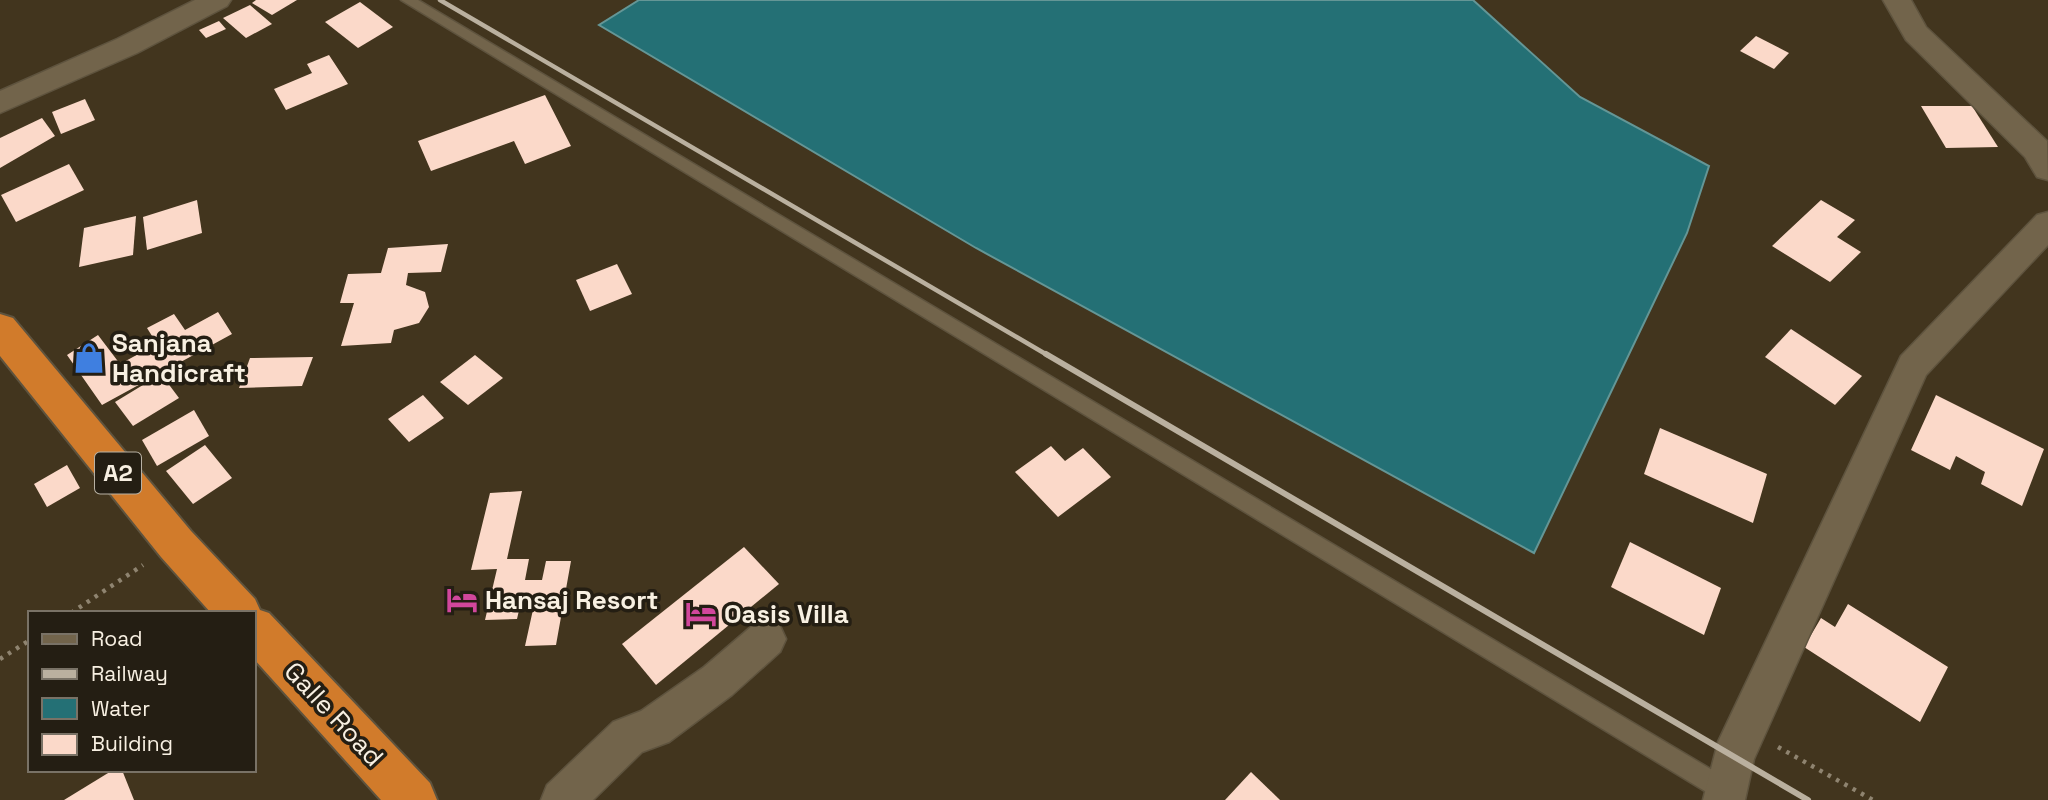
<svg xmlns="http://www.w3.org/2000/svg" width="2048" height="800" font-family="'Space Grotesk',sans-serif">
	<rect width="100%" height="100%" fill="#42351e"/>
	<polygon fill="#247075" stroke="#649696" stroke-width="2" points="639,0 1473,0 1580,97 1709,166 1687,233 1534,553 976,248 599,25"/>
	<g fill="#fbd9c9">
		<polygon points="256,0 297,0 272,15 252,3"/>
		<polygon points="360,2 393,27 358,48 325,22"/>
		<polygon points="250,5 272,24 246,38 223,18"/>
		<polygon points="219,21 226,29 206,38 199,30"/>
		<polygon points="1756,36 1789,53 1774,69 1740,51"/>
		<polygon points="329,55 348,84 286,110 274,89 312,73 307,64"/>
		<polygon points="545,95 571,146 525,164 514,141 431,171 418,141"/>
		<polygon points="85,99 95,120 61,134 52,112"/>
		<polygon points="1921,106 1972,106 1998,147 1946,148"/>
		<polygon points="42,118 55,136 0,168 0,138"/>
		<polygon points="69,164 84,190 16,222 1,195"/>
		<polygon points="197,200 202,233 147,250 143,217"/>
		<polygon points="1821,200 1855,220 1837,237 1861,252 1830,282 1772,246"/>
		<polygon points="136,216 133,255 79,267 84,228"/>
		<polygon points="448,244 441,272 408,273 406,285 425,292 429,307 419,323 394,330 391,343 341,346 354,303 340,303 348,274 381,273 388,248"/>
		<polygon points="617,264 632,294 590,311 576,280"/>
		<polygon points="218,312 232,334 102,405 67,355 98,335 120,364 157,344 147,328 174,314 185,330"/>
		<polygon points="1791,329 1862,376 1835,405 1765,357"/>
		<polygon points="475,355 503,378 468,405 440,382"/>
		<polygon points="313,357 302,386 239,388 250,358"/>
		<polygon points="161,374 179,398 133,426 115,402"/>
		<polygon points="423,395 444,418 409,442 388,419"/>
		<polygon points="1936,395 2044,449 2022,506 1981,484 1985,472 1956,456 1950,470 1911,450"/>
		<polygon points="194,410 209,436 157,466 142,440"/>
		<polygon points="1660,428 1767,474 1753,523 1644,474"/>
		<polygon points="205,445 232,478 193,504 166,471"/>
		<polygon points="1051,446 1065,461 1083,448 1111,477 1058,517 1015,472"/>
		<polygon points="67,465 80,488 47,507 34,484"/>
		<polygon points="522,491 507,559 529,559 525,580 542,580 546,561 571,561 556,645 525,646 534,605 520,606 517,619 485,620 497,569 471,570 490,493"/>
		<polygon points="1630,542 1721,588 1704,635 1611,587"/>
		<polygon points="744,547 779,584 656,685 622,644"/>
		<polygon points="1848,604 1948,667 1920,722 1804,647 1821,618 1835,627"/>
		<polygon points="113,770 122,770 134,800 64,800"/>
		<polygon points="1251,772 1280,800 1225,800"/>
	</g>
	<g fill="none" stroke-linecap="round" stroke-linejoin="round">
		<defs>
			<polygon id="lane" points="401,0 418,0 1734,783 1737,791 1734,799 1718,799"/>
			<g id="street">
				<polygon points="195,0 231,0 227,6 137,53 0,113 0,91 117,39"/>
				<polygon points="1883,0 1911,0 1926,27 2047,141 2048,180 2037,177 2025,157 1906,40"/>
				<polygon points="2048,212 2048,245 1926,375 1754,759 1745,800 1703,800 1718,742 1901,356 2037,215"/>
				<polygon points="766,620 780,626 786,639 780,652 732,695 669,742 642,752 593,800 541,800 547,785 613,722 641,711 704,667 752,626"/>
			</g>
			<polygon id="highway" points="0,314 13,318 191,531 255,599 260,610 269,613 430,783 437,800 381,800 254,659 254,613 211,613 161,557 0,356"/>
		</defs>
		<use href="#lane" stroke="#5e533e" stroke-width="3"/>
		<use href="#street" stroke="#5e533e" stroke-width="3"/>
		<use href="#highway" stroke="#5e533e" stroke-width="4"/>
		<g stroke="#8f8470" stroke-width="4.5" stroke-dasharray="3.5 6" stroke-linecap="butt">
			<polyline points="71,613 143,565"/>
			<polyline points="0,659 30,640"/>
			<polyline points="1778,747 1873,800"/>
		</g>
		<use href="#lane" fill="#72644b" fill-rule="evenodd"/>
		<use href="#street" fill="#72644b" fill-rule="evenodd"/>
		<use href="#highway" fill="#d17b2b" fill-rule="evenodd"/>
		<polyline stroke="#bab09f" stroke-width="4.5" points="440,0 1049,356"/>
		<polyline stroke="#bab09f" stroke-width="6" points="1046,354 1808,800"/>
	</g>
	<defs>
		<symbol id="shop-bare" viewBox="-9 -9 18 18"><path d="M-5-2.5h2.3a2.7 3.5 0 0 1 5.4 0H5L5.5 6h-11ZM-1.5-2.5h3a1.5 2.3 0 0 0-3 0Z" fill="#3f7fe0" stroke="#241e13" stroke-width="2.5" paint-order="stroke"/></symbol>
		<symbol id="hotel-bare" viewBox="-9 -9 18 18"><path d="M-6-4.5h1.5V1H6V5H4.5V3h-9V5H-6ZM-4 0a1.8 1.8 0 1 1 3.6 0ZM.5 0V-2.5h3Q6-2.5 6 0Z" fill="#d1479c" stroke="#241e13" stroke-width="2.5" paint-order="stroke"/></symbol>
	</defs>
	<g fill-rule="evenodd">
		<use href="#shop-bare" x="67" y="336" width="44" height="44"/>
		<use href="#hotel-bare" x="440" y="578" width="44" height="44"/>
		<use href="#hotel-bare" x="679" y="592" width="44" height="44"/>
	</g>
	<g text-anchor="middle" stroke-width="7" stroke-linejoin="round" paint-order="stroke">
		<rect fill="#241e13" stroke="#b8b1a4" stroke-width="2" x="95" y="452.5" width="46" height="41" rx="5"/>
		<g font-size="24" font-weight="bold" fill="#f8f0e2">
			<text x="118" y="481">A2</text>
		</g>
		<g font-size="26" font-weight="bold" fill="#f8f0e2" stroke="#241e13" text-anchor="start">
			<text x="112" y="352">Sanjana<tspan x="112" dy="30">Handicraft</tspan></text>
			<text x="485" y="609">Hansaj Resort</text>
			<text x="724" y="623">Oasis Villa</text>
		</g>
		<g font-size="26" fill="#f8f0e2" stroke="#241e13">
			<text transform="translate(334 714) rotate(47)" y="9">Galle Road</text>
		</g>
	</g>
	<rect x="28" y="611" width="228" height="161" fill="#241e13" stroke="#797266" stroke-width="2"/>
	<rect x="42" y="634" width="35" height="10" fill="#72644b" stroke="#797266" stroke-width="2"/>
	<text x="91" y="646" font-size="21" fill="#f8f0e2">Road</text>
	<rect x="42" y="669" width="35" height="10" fill="#bab09f" stroke="#797266" stroke-width="2"/>
	<text x="91" y="681" font-size="21" fill="#f8f0e2">Railway</text>
	<rect x="42" y="698" width="35" height="21" fill="#247075" stroke="#797266" stroke-width="2"/>
	<text x="91" y="716" font-size="21" fill="#f8f0e2">Water</text>
	<rect x="42" y="734" width="35" height="21" fill="#fbd9c9" stroke="#797266" stroke-width="2"/>
	<text x="91" y="751" font-size="21" fill="#f8f0e2">Building</text>
</svg>
